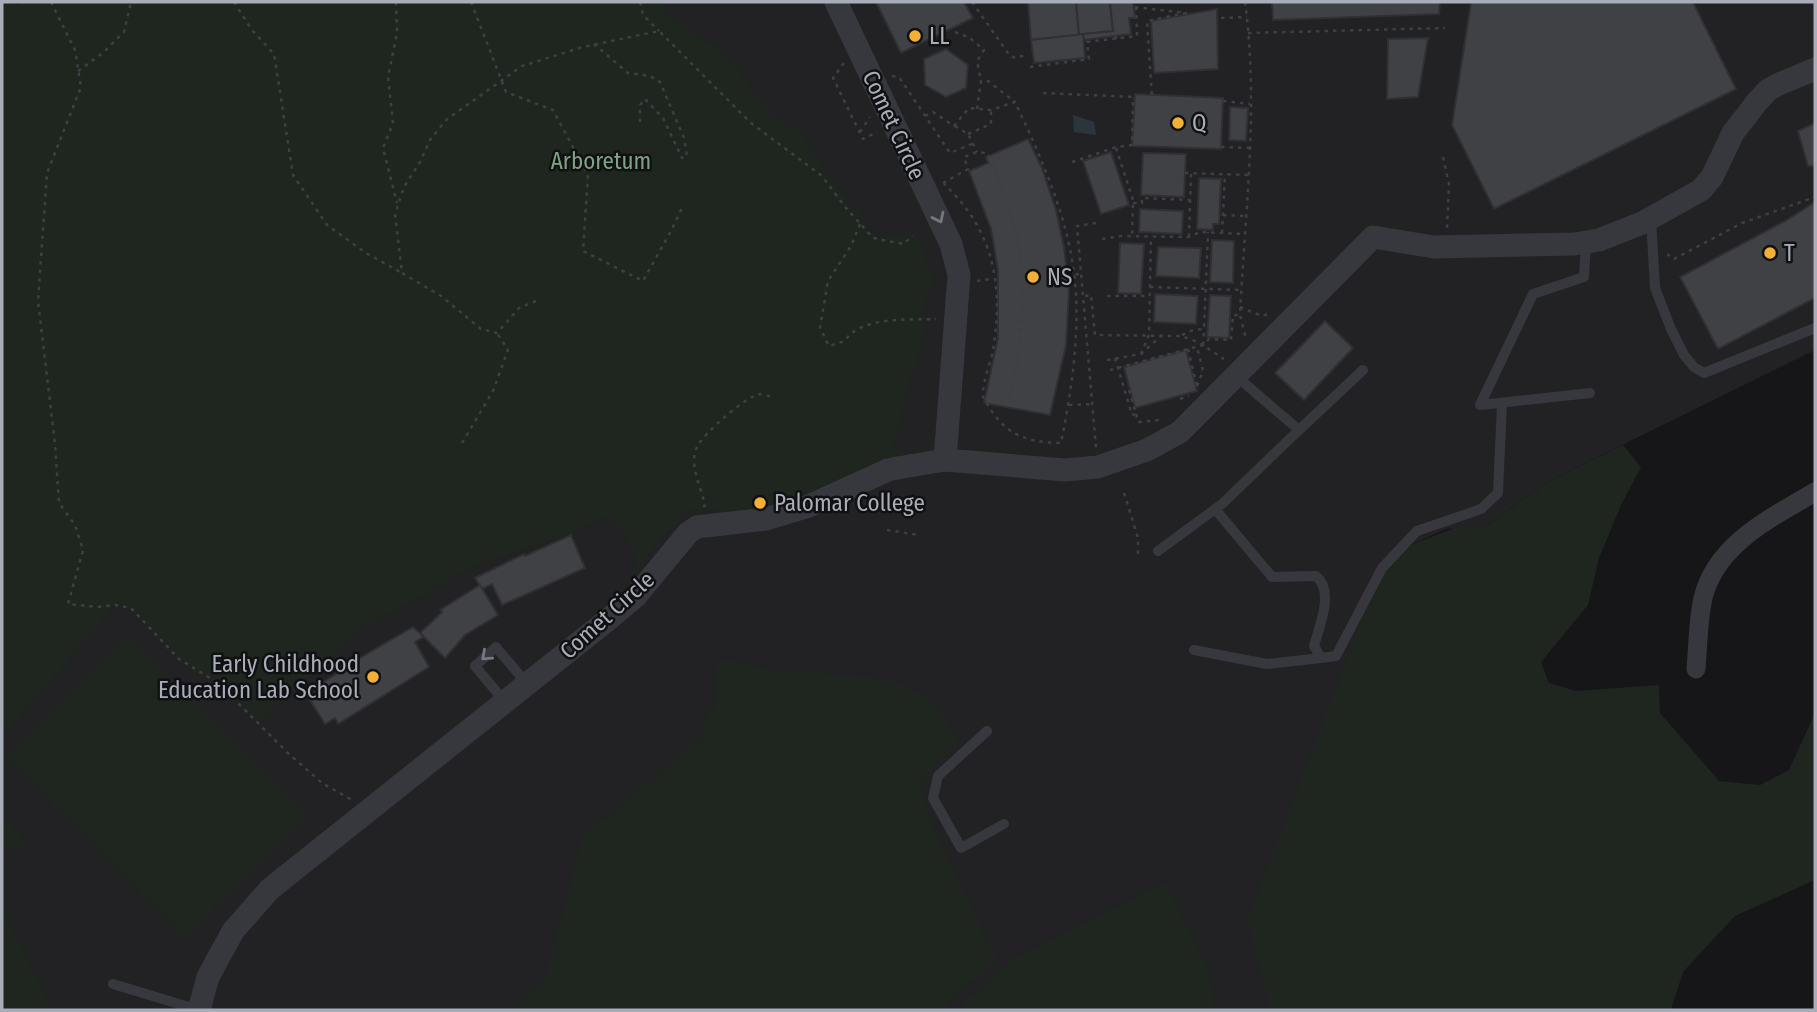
<svg xmlns="http://www.w3.org/2000/svg" width="1817" height="1012" font-family="'Fira Sans Condensed',sans-serif">
	<rect width="100%" height="100%" fill="#161618"/>
	<polygon fill="#222225" points="52,2 1815,2 1815,350 1551,480 1486,526 1446,529 1408,546 1554,1010 2,1010 2,469"/>
	<g fill="#1e261f">
		<path d="M 2,2 L 18,4 L 21,2 L 659,2 L 679,23 L 722,51 L 765,106 L 803,135 L 823,168 L 844,194 L 849,206 L 860,209 L 869,231 C 885,241 900,229 917,235 L 931,271 L 931,286 L 924,304 L 924,333 L 917,366 L 910,378 L 898,429 L 890,448 L 909,453 L 858,473 L 828,488 L 767,509 L 738,511 L 686,509 L 636,571 C 632,541 627,537 606,516 L 574,532 L 480,563 L 358,631 L 258,724 L 218,683 L 179,659 L 131,608 L 115,605 L 2,738 Z"/>
		<polygon points="1623,445 1641,467 1621,505 1599,558 1588,605 1541,662 1549,683 1576,691 1659,685 1660,713 1719,781 1760,785 1789,770 1815,713 1815,880 1735,916 1683,972 1671,1010 1270,1010 1247,921 1375,583 1408,546 1455,528 1486,526 1551,480"/>
		<polygon points="129,636 308,816 185,938 6,757"/>
		<polygon points="724,659 777,671 869,676 896,682 931,699 960,740 920,782 933,831 997,960 948,1001 950,1010 508,1010 544,982 582,837 706,734 700,724 716,706 716,664"/>
		<polygon points="2,815 26,842 14,855 2,843"/>
		<polygon points="1165,882 1207,965 1216,1010 965,1010 963,1003 1014,958"/>
		<polygon points="2,907 53,1010 2,1010"/>
	</g>
	<polygon fill="#2c353c" points="1073,115 1094,122 1096,135 1074,132"/>
	<g fill="#404145" stroke="#303034" stroke-width="2">
		<polygon points="876,2 964,2 973,18 901,53"/>
		<polygon points="1028,2 1076,2 1079,35 1031,40"/>
		<polygon points="1076,2 1110,2 1113,31 1079,35"/>
		<polygon points="1110,2 1133,2 1135,18 1129,18 1131,34 1084,40 1083,34 1113,31"/>
		<polygon points="1272,2 1440,2 1439,14 1273,20"/>
		<polygon points="1471,2 1693,2 1736,89 1494,209 1452,125"/>
		<polygon points="1217,9 1218,69 1154,73 1151,21"/>
		<polygon points="1083,34 1085,58 1034,63 1031,40"/>
		<polygon points="1428,38 1418,97 1387,99 1388,39"/>
		<polygon points="946,49 968,65 966,88 946,97 925,85 924,59"/>
		<polygon points="1135,94 1223,98 1221,149 1132,146"/>
		<polygon points="1230,107 1248,108 1246,141 1229,140"/>
		<polygon points="1815,123 1815,169 1814,166 1808,166 1798,131"/>
		<polygon points="1028,139 1042,168 1056,210 1064,247 1069,291 1066,345 1050,415 984,403 998,338 998,270 991,229 969,171 988,163 986,157"/>
		<polygon points="1111,152 1129,205 1101,214 1083,161"/>
		<polygon points="1143,153 1186,154 1184,197 1141,195"/>
		<polygon points="1199,178 1221,179 1219,224 1213,224 1213,230 1197,229"/>
		<polygon points="1815,202 1815,298 1718,349 1680,277 1787,220"/>
		<polygon points="1140,209 1183,211 1182,234 1139,232"/>
		<polygon points="1212,240 1234,241 1233,283 1210,282"/>
		<polygon points="1120,243 1144,244 1141,294 1118,293"/>
		<polygon points="1158,247 1201,248 1199,278 1156,276"/>
		<polygon points="1155,294 1198,296 1196,324 1154,322"/>
		<polygon points="1210,295 1231,296 1229,338 1207,337"/>
		<polygon points="1325,321 1353,348 1304,400 1275,373"/>
		<polygon points="1186,350 1197,391 1135,408 1124,367"/>
		<polygon points="571,535 585,568 502,605 492,584 482,589 475,578 524,554 525,556"/>
		<polygon points="480,585 498,615 465,635 445,658 420,633 442,612 440,610"/>
		<polygon points="413,627 424,637 415,642 429,667 338,724 335,718 325,724 310,700 320,693 316,687 353,663 353,662"/>
	</g>
	<g fill="none" stroke-linecap="round" stroke-linejoin="round">
		<g stroke="#3d3f44" stroke-width="2.5" stroke-dasharray="3.5 5" stroke-linecap="butt">
			<polyline points="51,2 75,50 81,87 47,173 38,301 55,444 59,503 75,525 83,550 68,604 97,607 115,605 131,608 179,659 218,683 289,754 322,783 352,800"/>
			<polyline points="234,2 252,30 274,54 293,175 327,225 366,253 402,273"/>
			<polyline points="396,2 397,33 388,77 393,123 383,148 397,203"/>
			<polyline points="471,2 506,92 553,110 588,175 583,251 643,281 671,231 683,206"/>
			<polyline points="640,2 643,15 659,31"/>
			<polyline points="972,2 1010,56 1016,58 1025,55"/>
			<polyline points="1113,2 1116,39"/>
			<path d="M 1245,2 C 1259,106 1245,211 1240,315 L 1246,339"/>
			<polyline points="1135,7 1186,13 1147,21 1152,98"/>
			<polyline points="1221,18 1247,17"/>
			<polyline points="955,32 970,38 984,50 977,61 981,81"/>
			<polyline points="1248,33 1445,28"/>
			<polyline points="594,44 628,73 650,76 660,82 684,138 687,156 682,158 663,118 645,99 640,105 640,123"/>
			<polyline points="844,63 833,78 863,139 877,132"/>
			<polyline points="1030,67 1089,59 1087,42 1137,36 1136,2"/>
			<polyline points="78,71 104,52 124,32 131,2"/>
			<polyline points="892,76 899,77 950,153 974,143"/>
			<polyline points="1043,93 1135,97"/>
			<polyline points="1223,101 1250,104"/>
			<polyline points="977,109 981,81 988,81 1015,102"/>
			<path d="M 925,116 L 933,112 L 954,126 L 969,108 L 991,110 L 1015,102 C 1041,157 1066,212 1074,273 C 1081,329 1072,388 1061,443 C 1021,442 1003,433 983,397 C 982,381 992,361 994,344 C 1003,280 992,229 944,184"/>
			<polyline points="955,126 968,134 977,152"/>
			<polyline points="860,132 870,117"/>
			<polyline points="968,134 991,124 991,110"/>
			<polyline points="1221,147 1251,148"/>
			<polyline points="1116,148 1133,200 1132,236"/>
			<polyline points="1443,157 1449,184 1447,228"/>
			<polyline points="1072,162 1116,147 1132,145 1133,97"/>
			<polyline points="1185,173 1249,175"/>
			<path d="M 943,183 L 968,169 L 964,157 L 977,152 L 987,153 C 1031,245 1028,307 1009,404"/>
			<polyline points="1133,203 1142,203 1142,198 1190,200"/>
			<polyline points="1223,215 1246,216"/>
			<polyline points="1096,223 1077,226 1096,448"/>
			<path d="M 860,224 L 851,246 L 828,281 L 820,328 L 829,346 L 845,341 C 859,316 911,320 936,319"/>
			<polyline points="1222,233 1225,175"/>
			<polyline points="1189,237 1191,174"/>
			<polyline points="1102,239 1122,236 1189,237 1200,232 1245,234"/>
			<polyline points="1667,254 1674,259 1742,223 1815,197"/>
			<polyline points="1067,275 1081,274"/>
			<polyline points="977,281 991,279"/>
			<polyline points="1150,287 1241,290"/>
			<polyline points="1085,296 1091,295 1095,335 1181,336 1198,342 1224,359"/>
			<polyline points="1107,296 1149,296"/>
			<polyline points="536,301 519,308 497,333 481,329 441,296 402,273 395,214 404,187 420,162 430,140 446,120 522,66 583,47 659,31 751,123 822,176 846,208 873,238 903,244 913,236"/>
			<polyline points="1240,307 1262,316 1269,314"/>
			<polyline points="1182,335 1193,330 1204,329 1208,232"/>
			<polyline points="1203,345 1204,329"/>
			<polyline points="1188,349 1197,387"/>
			<polyline points="1141,354 1149,335 1151,237"/>
			<polyline points="1115,358 1132,415 1136,414 1128,386"/>
			<polyline points="1107,360 1141,354 1162,335"/>
			<polyline points="1110,370 1203,345 1209,339 1231,340 1233,315 1240,315"/>
			<polyline points="1197,386 1203,371 1197,347"/>
			<polyline points="1180,399 1189,396"/>
			<polyline points="1069,405 1093,404"/>
			<polyline points="1136,414 1138,422 1160,420"/>
			<polyline points="462,443 493,391 508,350 497,333"/>
			<polyline points="1124,493 1138,538 1138,557"/>
			<polyline points="897,500 917,506"/>
			<path d="M 703,506 L 705,506 C 702,488 688,465 697,447 C 703,434 746,396 760,394 C 761,394 770,396 771,397"/>
			<polyline points="887,530 919,535"/>
		</g>
		<g stroke="#37383d" stroke-width="10">
			<polyline points="1651,219 1655,288 1671,329 1684,355 1694,367 1704,373 1815,328"/>
			<polyline points="1586,242 1584,277 1533,294 1480,405 1590,393"/>
			<polyline points="1237,377 1299,430 1363,370"/>
			<path d="M 1215,509 L 1272,577 L 1316,576 C 1335,591 1319,627 1314,646 L 1321,658 L 1336,656 L 1382,568 L 1417,531 L 1481,509 L 1498,493 L 1502,403"/>
			<polyline points="1158,551 1222,504 1299,430"/>
			<polyline points="1194,650 1267,664 1321,658"/>
			<polyline points="505,702 475,666 496,647 527,684"/>
			<polyline points="987,731 938,776 933,798 961,848 1004,824"/>
			<polyline points="113,984 199,1010"/>
		</g>
		<path stroke="#37383d" stroke-width="19" d="M 1696,669 C 1698,646 1698,620 1703,598 C 1716,544 1771,518 1815,492"/>
		<g stroke="#37383d" stroke-width="23">
			<polyline points="836,2 951,244 959,275 945,460"/>
			<polyline points="199,1010 208,977 233,931 270,889 610,618 636,596 688,533 697,527 766,519 809,506 888,470 897,468 945,460 1065,470 1098,467 1147,450 1180,432 1373,237 1434,247 1574,244 1599,240 1642,223 1701,190 1712,177 1733,133 1757,102 1768,90 1779,84 1815,69"/>
		</g>
	</g>
	<defs><path id="oneway-chevron" d="M-2-3.5L2.5 0L-2 3.5" fill="none" stroke-width="1.6" stroke-linecap="round" stroke-linejoin="round" transform="scale(1.75)"/></defs>
	<g stroke="#757881">
		<use href="#oneway-chevron" transform="translate(939 218) rotate(64)"/>
		<use href="#oneway-chevron" transform="translate(486 656) rotate(138)"/>
	</g>
	<g fill="#f2b134" stroke="#111113" stroke-width="2.5">
		<circle cx="915" cy="36" r="7"/>
		<circle cx="1178" cy="123" r="7"/>
		<circle cx="1770" cy="253" r="7"/>
		<circle cx="1033" cy="277" r="7"/>
		<circle cx="760" cy="503" r="7"/>
		<circle cx="373" cy="677" r="7"/>
	</g>
	<g text-anchor="middle" stroke-width="5" stroke-linejoin="round" paint-order="stroke">
		<g font-size="23" fill="#a8adb8" stroke="#111113" text-anchor="start">
			<text x="929" y="44">LL</text>
			<text x="1192" y="131">Q</text>
			<text x="1784" y="261">T</text>
			<text x="1047" y="285">NS</text>
			<text x="774" y="511">Palomar College</text>
			<text x="359" y="672" text-anchor="end">Early Childhood<tspan x="359" dy="26">Education Lab School</tspan></text>
		</g>
		<g font-size="23" fill="#a8adb8" stroke="#111113">
			<text transform="translate(894 125) rotate(65)" y="8">Comet Circle</text>
			<text transform="translate(607 615) rotate(-42)" y="8">Comet Circle</text>
		</g>
		<g font-size="23" fill="#7fa381" stroke="#111113">
			<text x="601" y="169">Arboretum</text>
		</g>
	</g>
	<rect width="1817" height="1012" fill="none" stroke="#a8adb8" stroke-width="7"/>
</svg>
